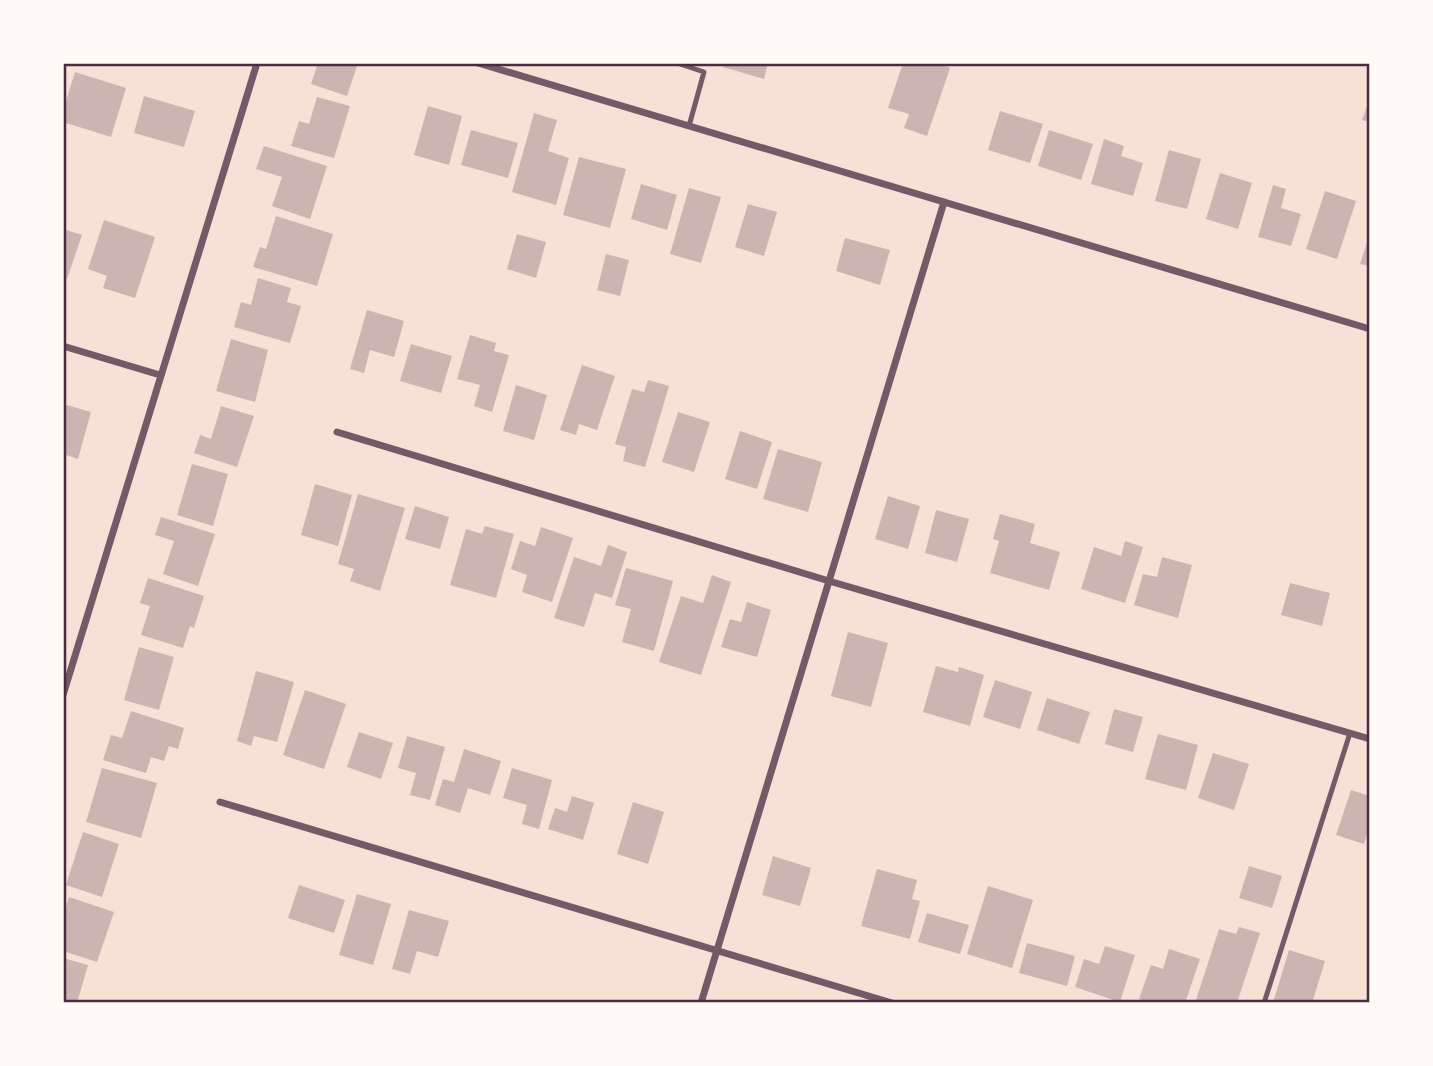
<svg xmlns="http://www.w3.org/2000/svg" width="1433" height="1066" font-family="'Source Sans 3',sans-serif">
	<rect width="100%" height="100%" fill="#f7e1d7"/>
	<g fill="#ccb4b1">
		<polygon points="318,63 358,63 347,96 311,84"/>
		<polygon points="725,63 768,63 764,79 723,67"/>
		<polygon points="903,63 936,63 950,68 927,136 904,128 909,114 888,108"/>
		<polygon points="75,72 126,88 111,137 63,122 63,111"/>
		<polygon points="144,96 195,111 184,147 134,133"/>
		<polygon points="317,97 350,106 334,158 291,146 299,121 309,124"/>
		<polygon points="1370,98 1370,122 1362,120"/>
		<polygon points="428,106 462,116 449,165 414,155"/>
		<polygon points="1000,111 1043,124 1030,163 988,150"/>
		<polygon points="534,113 557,120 548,151 569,158 556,205 512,192"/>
		<polygon points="471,130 518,143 508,178 461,165"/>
		<polygon points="1049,130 1093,144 1081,180 1038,166"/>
		<polygon points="1104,139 1124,146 1121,156 1143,163 1133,196 1091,184"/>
		<polygon points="264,146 327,166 310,219 272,206 282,177 256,169"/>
		<polygon points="1169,150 1201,159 1187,209 1155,201"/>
		<polygon points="579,157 626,169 610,228 563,215"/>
		<polygon points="1220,173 1252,183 1238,229 1206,219"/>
		<polygon points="641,184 677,195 667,230 631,219"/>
		<polygon points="1273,185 1286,189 1281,208 1301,214 1291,246 1258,237"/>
		<polygon points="689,188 721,197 701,263 670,254"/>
		<polygon points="1325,191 1356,201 1337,259 1306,249"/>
		<polygon points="748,204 777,212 764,256 735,247"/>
		<polygon points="276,216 333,234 317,286 253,267 260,247 266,249"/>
		<polygon points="104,220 155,237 135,298 103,288 107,276 88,269"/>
		<polygon points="63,229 82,235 67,279 63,277"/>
		<polygon points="1370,233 1370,266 1360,264"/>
		<polygon points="517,234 546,242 536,278 507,269"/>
		<polygon points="845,238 890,250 880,285 836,271"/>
		<polygon points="606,254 629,260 620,296 597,290"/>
		<polygon points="258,278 291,288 287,302 301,306 290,343 234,327 241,302 251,305"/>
		<polygon points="367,310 404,321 394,357 370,350 364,373 350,369"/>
		<polygon points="470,335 496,343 494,351 509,355 492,412 474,406 480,385 457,379"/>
		<polygon points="231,339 268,350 255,402 216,391"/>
		<polygon points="411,344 452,356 441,393 400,381"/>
		<polygon points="582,365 615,376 597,430 579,424 576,435 560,430"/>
		<polygon points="648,380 669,386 645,467 623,461 626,447 615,444 632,389 644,392"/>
		<polygon points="516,385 547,395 534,440 503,431"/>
		<polygon points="63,404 91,412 78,459 63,454"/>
		<polygon points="221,406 254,416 237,467 194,453 200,435 211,439"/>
		<polygon points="678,412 710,422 694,472 662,462"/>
		<polygon points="740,431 772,442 757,489 725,479"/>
		<polygon points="778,449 822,462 808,512 763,499"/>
		<polygon points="192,464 228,474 213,526 177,515"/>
		<polygon points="315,484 352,495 338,546 301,535"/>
		<polygon points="358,494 405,508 380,591 350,581 354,569 338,564"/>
		<polygon points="888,496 920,506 908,549 875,539"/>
		<polygon points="415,506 449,517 440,549 405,539"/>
		<polygon points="936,510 969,519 957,562 925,553"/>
		<polygon points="1000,514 1035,524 1030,543 1060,552 1049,590 990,573 999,541 993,539"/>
		<polygon points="161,517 215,534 198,586 163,574 174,541 155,535"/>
		<polygon points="485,526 514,534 496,598 450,585 466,529 482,534"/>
		<polygon points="541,527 573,538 552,602 522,592 527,575 511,569 520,541 535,546"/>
		<polygon points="1125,541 1143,547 1125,603 1081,589 1094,547 1121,556"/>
		<polygon points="608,545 627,552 612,598 595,593 584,627 554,618 574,557 601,566"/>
		<polygon points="1162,557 1192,565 1178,618 1134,605 1143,574 1157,577"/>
		<polygon points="626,568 673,581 654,651 622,642 631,609 615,605"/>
		<polygon points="712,575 731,582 701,675 659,662 681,596 703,603"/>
		<polygon points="148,578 204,596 194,628 190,626 183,648 141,635 150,606 140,603"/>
		<polygon points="1290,583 1330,593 1322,626 1281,615"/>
		<polygon points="747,602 771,610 757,657 721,647 730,619 741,622"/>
		<polygon points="848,632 888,643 871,707 831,696"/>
		<polygon points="139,647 174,657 159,710 124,700"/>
		<polygon points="936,666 958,672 959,667 984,675 970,726 923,712"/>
		<polygon points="256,671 294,682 277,742 254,736 251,746 237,741"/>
		<polygon points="995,680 1032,692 1020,729 983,717"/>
		<polygon points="305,690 346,704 324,769 283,755"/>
		<polygon points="1047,698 1090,712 1079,744 1037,730"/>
		<polygon points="1114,709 1143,717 1133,752 1105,744"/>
		<polygon points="131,711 184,728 178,749 169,746 164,761 151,757 146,773 103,760 111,735 122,738"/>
		<polygon points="359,732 393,743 381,779 347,767"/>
		<polygon points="1158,734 1198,745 1186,790 1145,779"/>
		<polygon points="407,736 445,747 430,800 410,795 416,773 398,768"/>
		<polygon points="464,749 501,761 490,795 468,788 460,813 435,805 443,779 454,782"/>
		<polygon points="1213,753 1249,764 1234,810 1198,798"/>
		<polygon points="102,768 157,783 141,838 86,822"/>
		<polygon points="512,768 552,780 539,829 522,824 527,805 503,798"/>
		<polygon points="1351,790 1370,796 1370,825 1364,844 1336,835"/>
		<polygon points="572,796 594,803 583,840 548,829 555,808 567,812"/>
		<polygon points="633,802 664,812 648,864 617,854"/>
		<polygon points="83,832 119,844 102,897 66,885"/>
		<polygon points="773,856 811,868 800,906 762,895"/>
		<polygon points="1249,866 1282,876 1272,908 1239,898"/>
		<polygon points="877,869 917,880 912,899 920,901 910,939 861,926"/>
		<polygon points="299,885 345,900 334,933 288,918"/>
		<polygon points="988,886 1033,900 1012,968 967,954"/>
		<polygon points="357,894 391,904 373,965 339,955"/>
		<polygon points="69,897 114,912 97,962 63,951 63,917"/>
		<polygon points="409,910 449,921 438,957 417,951 410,974 392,969"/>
		<polygon points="927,913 969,925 960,954 918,942"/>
		<polygon points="1239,927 1260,933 1237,1003 1195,1003 1219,929 1236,934"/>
		<polygon points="1027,943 1075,956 1067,986 1019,973"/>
		<polygon points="1105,946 1135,955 1120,1002 1075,987 1084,959 1099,964"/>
		<polygon points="1169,949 1200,959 1185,1003 1150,1003 1139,999 1151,965 1163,969"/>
		<polygon points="1289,950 1325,961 1312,1003 1273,1003"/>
		<polygon points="63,958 88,965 77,1003 63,1003"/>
	</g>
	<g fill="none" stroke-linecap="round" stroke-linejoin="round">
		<g stroke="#755966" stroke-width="5">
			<polyline points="677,63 704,72 689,126"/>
			<polyline points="1264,1003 1350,733"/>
		</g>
		<g stroke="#755966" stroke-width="7">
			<polyline points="478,63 1370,329"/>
			<polyline points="63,346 160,375"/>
			<polyline points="337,432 829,581 1370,739"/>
			<polyline points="63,695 257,63"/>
			<polyline points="220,802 892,1003"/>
			<polyline points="701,1003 944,202"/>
		</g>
	</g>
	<rect width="1433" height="1066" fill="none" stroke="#fffaf5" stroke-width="130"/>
	<rect x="65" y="65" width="1303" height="936" fill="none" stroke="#4a2c40" stroke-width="2.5"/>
</svg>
